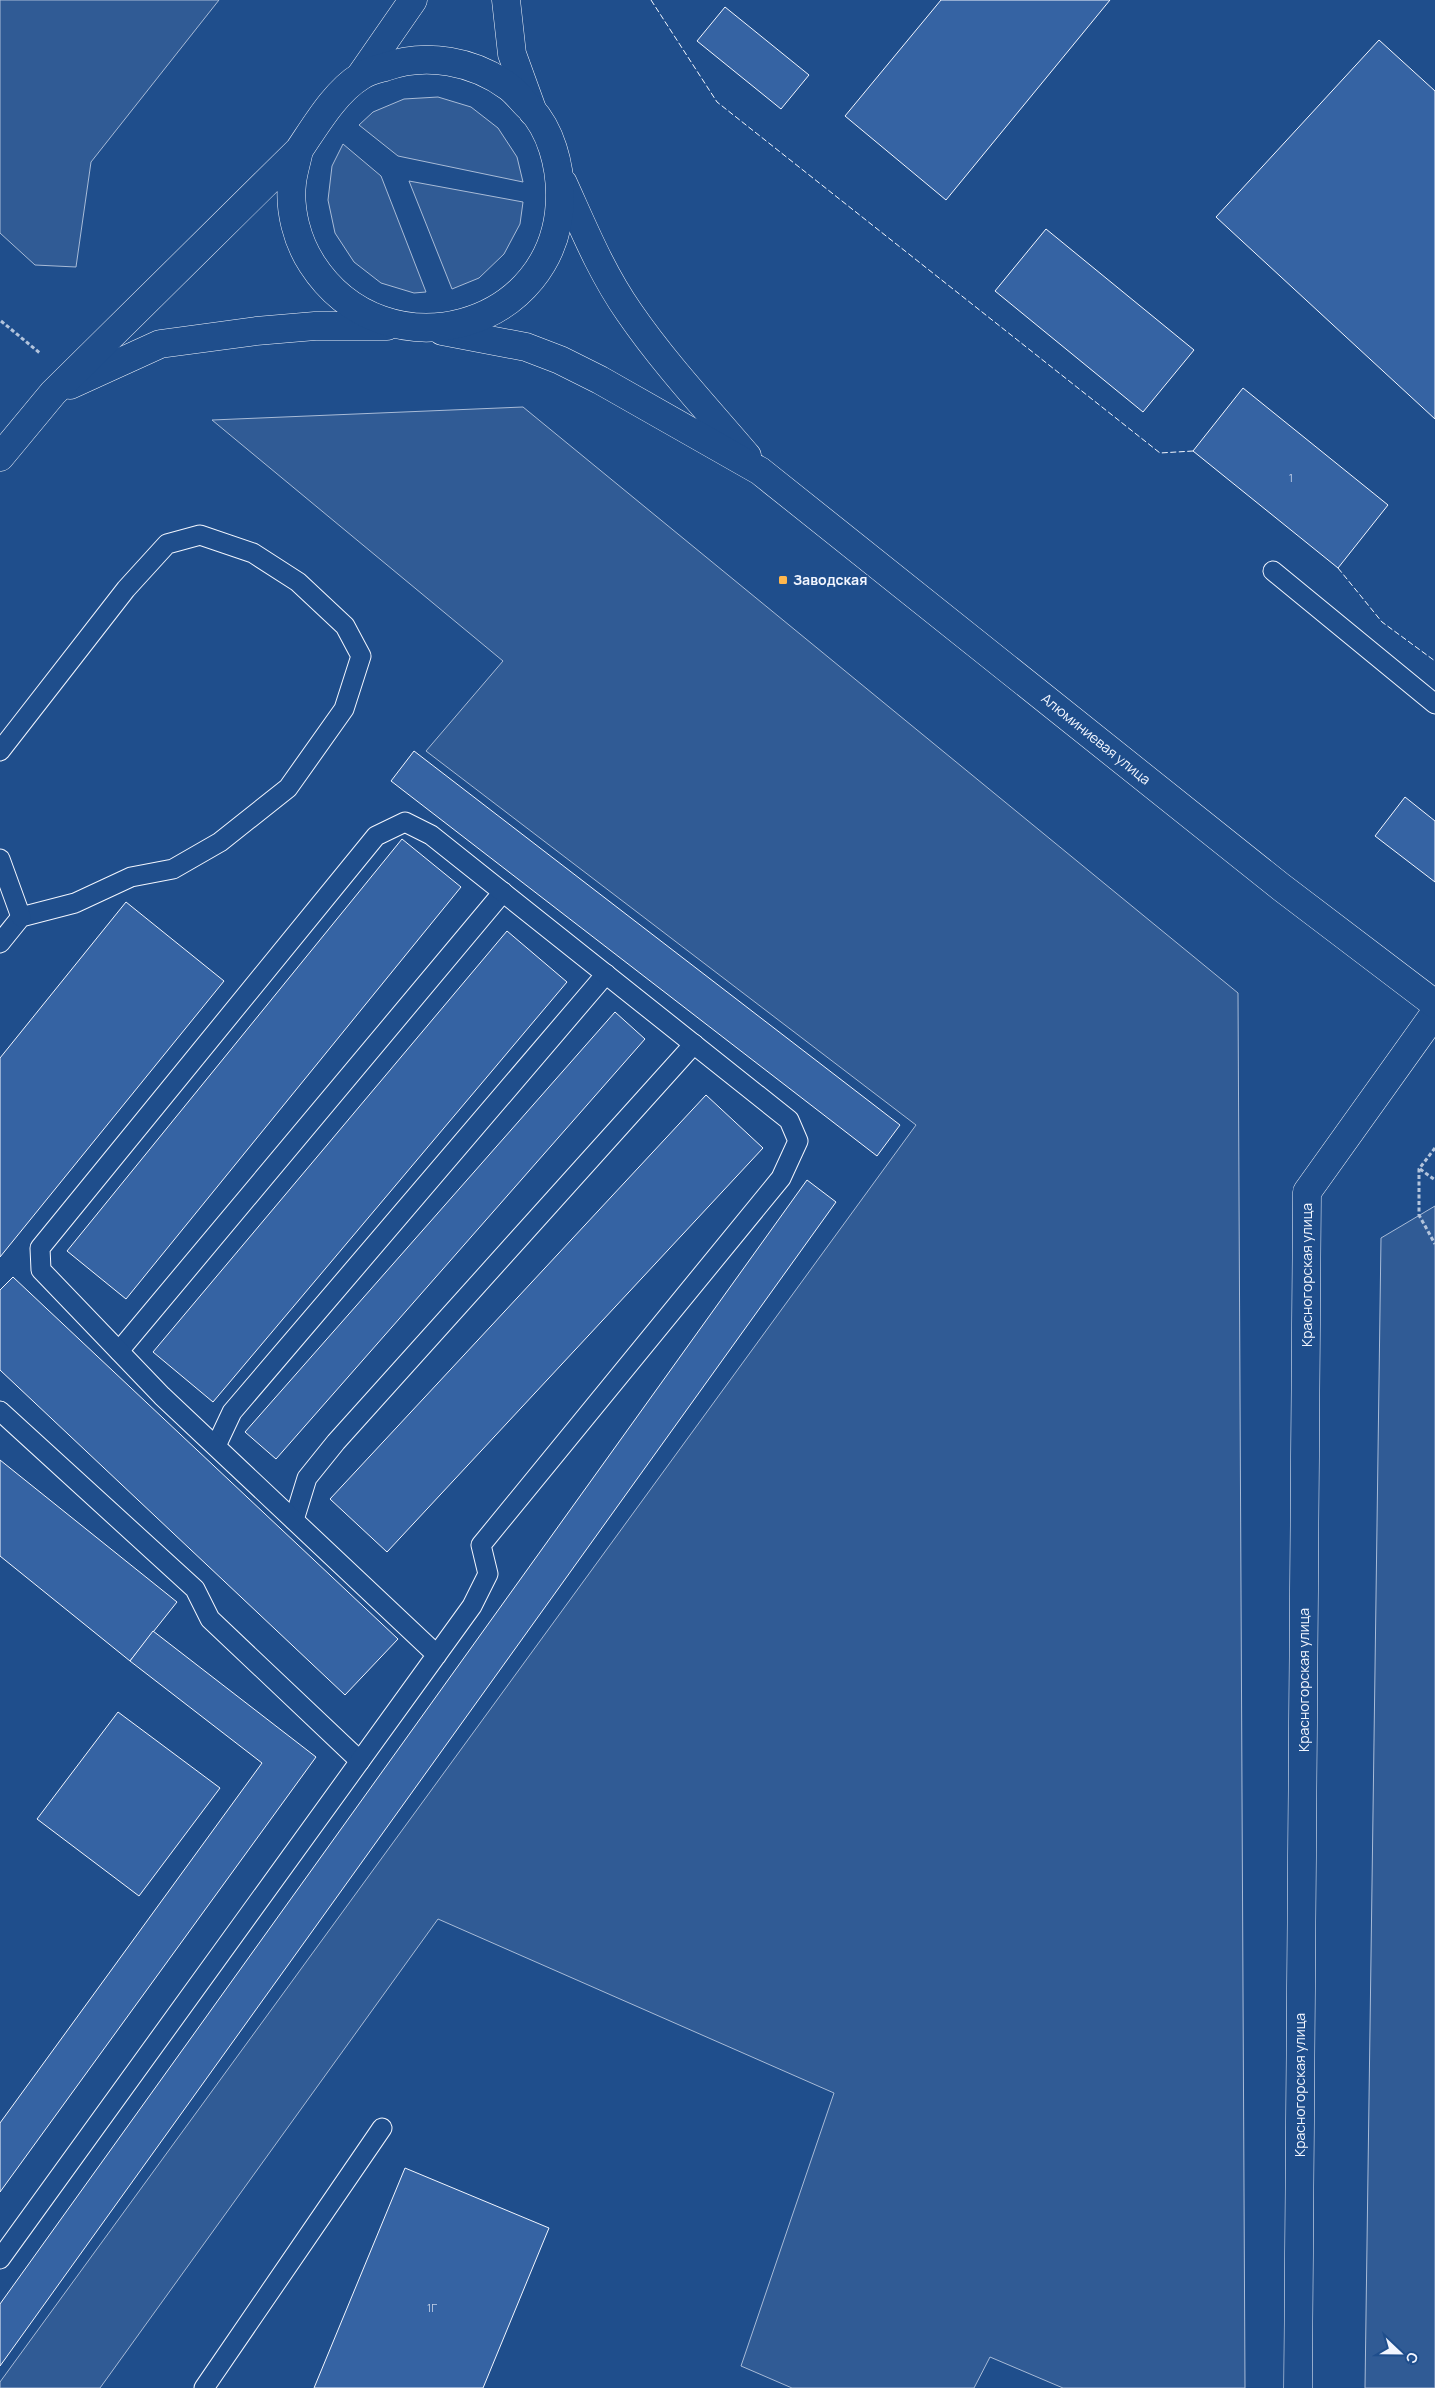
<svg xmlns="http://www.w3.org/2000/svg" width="1435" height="2388" font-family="Manrope,sans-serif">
	<rect width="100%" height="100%" fill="#1f4e8c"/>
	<g fill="#305b95" stroke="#a8bbd7">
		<polygon points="0,0 219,0 91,162 76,267 35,265 0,233"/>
		<polygon points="438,97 471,107 498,128 517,157 523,182 398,156 359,125 373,112 404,99"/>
		<polygon points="343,144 381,176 426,292 414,293 381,283 354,262 335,233 328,200 332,166"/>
		<polygon points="409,181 523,202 520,224 504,254 479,278 452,289"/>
		<polygon points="523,407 1238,993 1245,2388 1063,2388 990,2357 974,2388 792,2388 741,2366 834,2093 438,1919 100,2388 0,2388 0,2382 916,1125 426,751 503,661 212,420"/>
		<polygon points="1435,1206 1435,2388 1365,2388 1381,1238"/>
	</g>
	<g fill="#3563a3" stroke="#f2f6ff">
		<polygon points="941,0 1110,0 946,200 845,116"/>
		<polygon points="725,7 809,75 781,109 697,41"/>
		<polygon points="1379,40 1435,91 1435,419 1216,217"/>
		<polygon points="1046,229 1194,350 1143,412 995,291"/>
		<polygon points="1243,388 1388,505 1338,568 1193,451"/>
		<polygon points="414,751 900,1125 877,1156 391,781"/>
		<polygon points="1405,797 1435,821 1435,882 1375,836"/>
		<polygon points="402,839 461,887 126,1299 67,1251"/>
		<polygon points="126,902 224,981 0,1257 0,1058"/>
		<polygon points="507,931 567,982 213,1402 153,1352"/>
		<polygon points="615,1012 645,1039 276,1459 245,1432"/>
		<polygon points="706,1095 763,1148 387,1552 330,1499"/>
		<polygon points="807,1180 836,1202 0,2366 0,2304"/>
		<polygon points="13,1277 398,1639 345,1695 0,1370 0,1290"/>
		<polygon points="0,1460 177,1602 130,1661 0,1556"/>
		<polygon points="153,1631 316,1757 0,2192 0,2123 262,1763 130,1661"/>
		<polygon points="118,1712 220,1788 139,1896 37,1819"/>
		<polygon points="405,2168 549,2228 483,2388 314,2388"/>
	</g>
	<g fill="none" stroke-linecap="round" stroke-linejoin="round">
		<defs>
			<g id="lane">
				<polyline points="1273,571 1435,704"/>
				<polyline points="0,751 126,589 167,544 200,535 253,553 298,582 345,626 361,656 344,709 288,788 220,842 173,869 131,877 75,903 21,917 0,943"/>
				<polyline points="0,859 21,917"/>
				<polyline points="119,1351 503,892"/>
				<polyline points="0,1411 195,1589 210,1619 360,1761"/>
				<polyline points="216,1446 232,1412 606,974"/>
				<polyline points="294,1520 307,1478 336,1442 694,1044"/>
				<polyline points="0,2259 472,1606 488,1574 481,1545 781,1178 798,1141 789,1120 431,835 405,822 376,836 40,1248 41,1270 162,1396 437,1655"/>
				<polyline points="204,2388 382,2128"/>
			</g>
			<g id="street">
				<polyline points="506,0 512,54 533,112"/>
				<polyline points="361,75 413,0"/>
				<polyline points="1298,2388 1307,1192 1435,1013"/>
			</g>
			<g id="secondary">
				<path d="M 563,183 C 583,227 601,272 629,312 C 664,363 707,409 747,456"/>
				<polyline points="442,331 526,347 560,360 600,380 760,471 1281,887 1435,1004"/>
				<polyline points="70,385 160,344 256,331 315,326 387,326"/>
				<path d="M 0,457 L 53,393 L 299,150 C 316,125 335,92 361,76 C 368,71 378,69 385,67 C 426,52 474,61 509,87 C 517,93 523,102 530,108 C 551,130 560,165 560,195 C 560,330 385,377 312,264 C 297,241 289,210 292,183 C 293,172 297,161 299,150"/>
			</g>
		</defs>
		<use href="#lane" stroke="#f2f6ff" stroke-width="21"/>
		<use href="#street" stroke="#f2f6ff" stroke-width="29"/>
		<use href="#secondary" stroke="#f2f6ff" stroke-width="29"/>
		<g stroke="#b3c4dc" stroke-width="3" stroke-dasharray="4 2.5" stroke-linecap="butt">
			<polyline points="1,321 41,354"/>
			<polyline points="1435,1148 1419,1169 1419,1215 1435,1244"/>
			<polyline points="1420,1169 1435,1180"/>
		</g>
		<use href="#lane" stroke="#1f4e8c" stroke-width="19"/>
		<use href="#street" stroke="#1f4e8c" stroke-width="28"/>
		<use href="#secondary" stroke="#1f4e8c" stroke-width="28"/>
		<g stroke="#f2f6ff" stroke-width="1" stroke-dasharray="6 2.5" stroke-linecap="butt">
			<polyline points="651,0 717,102 1160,453 1193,451"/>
			<polyline points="1338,568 1382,622 1435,661"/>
		</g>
	</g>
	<rect fill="#ffb74d" stroke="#1f4e8c" stroke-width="2" x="778" y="575" width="10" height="10" rx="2.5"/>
	<g text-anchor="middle" stroke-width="4" stroke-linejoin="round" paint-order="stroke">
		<g font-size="11" fill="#c3d1e8">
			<text x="1291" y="482">1</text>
			<text x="432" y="2312">1Г</text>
		</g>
		<g font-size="14" font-weight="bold" fill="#f2f6ff" stroke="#1f4e8c" text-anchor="start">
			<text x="793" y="585">Заводская</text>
		</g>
		<g font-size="14" fill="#f2f6ff" stroke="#1f4e8c">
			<text transform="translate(1096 739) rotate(39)" y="5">Алюминиевая улица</text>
			<text transform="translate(1307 1275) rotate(-90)" y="5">Красногорская улица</text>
			<text transform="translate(1304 1680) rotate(-90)" y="5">Красногорская улица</text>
			<text transform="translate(1300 2085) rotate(-90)" y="5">Красногорская улица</text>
		</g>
	</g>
	<g transform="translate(1400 2353) rotate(112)" stroke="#1f4e8c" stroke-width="4" paint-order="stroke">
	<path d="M0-4L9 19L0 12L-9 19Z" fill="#f2f6ff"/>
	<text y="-8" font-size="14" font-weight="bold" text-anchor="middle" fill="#f2f6ff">С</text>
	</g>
</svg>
